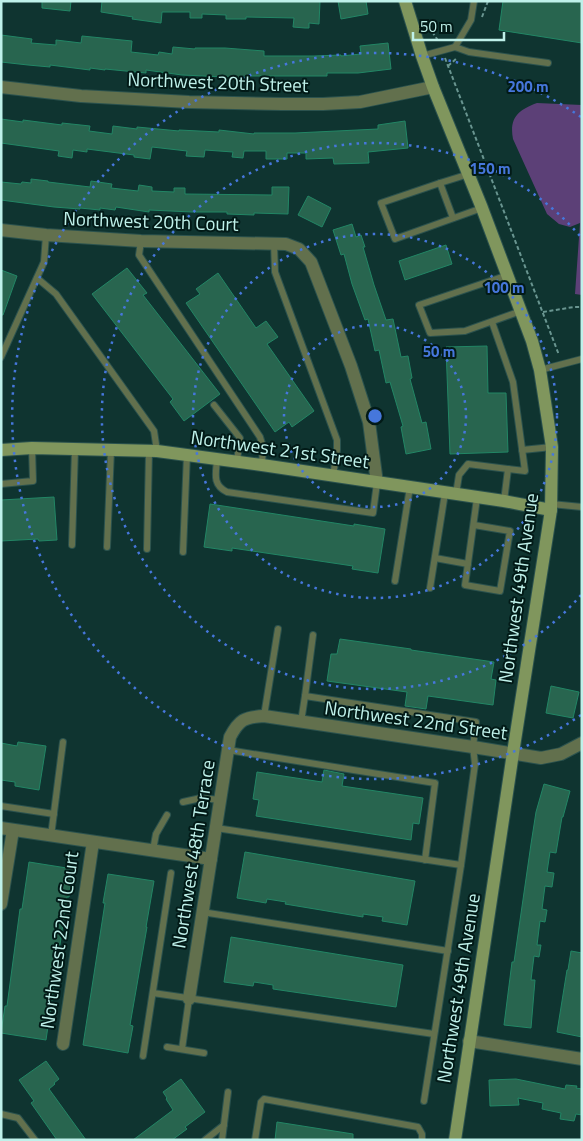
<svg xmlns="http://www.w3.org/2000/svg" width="583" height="1141" font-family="'Titillium Web',sans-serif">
	<rect width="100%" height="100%" fill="#0f3430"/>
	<path fill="#5c4077" d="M 537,103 L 582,105 L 582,295 L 575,294 L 580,223 L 570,227 L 559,224 L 547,214 L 513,139 C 509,118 518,110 537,103 Z"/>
	<g fill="#28654f" stroke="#228665">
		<polygon points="42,1 71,1 70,11 42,8"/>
		<polygon points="102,1 320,1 319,24 309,23 309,28 305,28 293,27 294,18 246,17 246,19 226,19 226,15 202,14 202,18 190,18 190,12 162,12 161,23 132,19 133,17 101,12"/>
		<polygon points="338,1 366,1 368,14 341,19"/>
		<polygon points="503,1 582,1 582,43 499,30"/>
		<polygon points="1,35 32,39 31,43 56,45 56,40 81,43 82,36 132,41 131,52 158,55 159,52 172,54 173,47 195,49 195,48 225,48 264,51 264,56 314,56 341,55 341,56 361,54 360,46 388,43 391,69 358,73 327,73 327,76 248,76 248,78 182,75 146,70 146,73 105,69 105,70 90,68 90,70 50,65 50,67 28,65 1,62"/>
		<polygon points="1,119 23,122 23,120 62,125 62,123 90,126 89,131 112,134 113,126 137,129 137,127 179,131 179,130 219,132 219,130 254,134 254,133 295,133 378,129 378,125 405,121 408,148 368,152 369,163 334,164 333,158 306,159 306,153 287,153 287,159 266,159 266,151 244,151 243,158 232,157 233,152 205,150 204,157 186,156 187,151 152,147 150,159 134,157 134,155 87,149 87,152 73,150 72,158 58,156 59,151 1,143"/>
		<polygon points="31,179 48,181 48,182 90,187 91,181 112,184 111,188 138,191 139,185 152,187 152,191 174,192 174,188 185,188 185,194 272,195 272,187 289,187 288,214 254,213 254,215 227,214 227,212 192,212 149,210 149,212 116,207 115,210 100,208 100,210 80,208 80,209 54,207 1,200 1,182 21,184 22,182 31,183"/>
		<polygon points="308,196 331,208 322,227 298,215"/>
		<polygon points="352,224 356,237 361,235 365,247 363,247 374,285 386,320 393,319 401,357 408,356 412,378 410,379 422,423 426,422 431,449 406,454 401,427 403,426 390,382 386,383 379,350 375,351 368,319 365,320 352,284 344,254 341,255 333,230"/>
		<polygon points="446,245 452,264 405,280 399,261"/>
		<polygon points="127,268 147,293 143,295 220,394 184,421 170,402 173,399 92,294"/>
		<polygon points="1,270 17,276 3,315 1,315"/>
		<polygon points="218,273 256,328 266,321 278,337 267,344 314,411 292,427 289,422 275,432 186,303 200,294 196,289"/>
		<polygon points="487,346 488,393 506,393 508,452 450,454 446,347"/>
		<polygon points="54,497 57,540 39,541 38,539 1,541 1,500"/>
		<polygon points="210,504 354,526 354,524 385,529 378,573 352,569 353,566 232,548 232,551 204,547"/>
		<polygon points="340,639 411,649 411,650 494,662 491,679 496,680 493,705 428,696 426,709 405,706 407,692 327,681 331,654 337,654"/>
		<polygon points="551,686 579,692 573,718 546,713"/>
		<polygon points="18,742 46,746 39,790 15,786 15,782 1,780 1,743 17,746"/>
		<polygon points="324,770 344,774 342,786 423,798 419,824 413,823 411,840 256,816 259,800 253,799 257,772 322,782"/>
		<polygon points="544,784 570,791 563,817 562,817 556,853 550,852 547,872 554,873 552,887 545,886 542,909 547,910 545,922 540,921 537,945 541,945 539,957 534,956 531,980 535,980 531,1028 504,1025 512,962 514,962 531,844 536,812"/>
		<polygon points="245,852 415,881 407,925 382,921 383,917 363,914 363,917 285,904 286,902 267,899 266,903 237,898"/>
		<polygon points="29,862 73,869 69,897 67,897 46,1040 1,1033 5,1006 7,1006 20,909 22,909"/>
		<polygon points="108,874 154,881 146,927 147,927 130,1025 133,1026 128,1053 83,1045 105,903 103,903"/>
		<polygon points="231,937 403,965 396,1007 273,989 273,985 254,982 253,986 224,982"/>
		<polygon points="571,951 582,953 582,1037 557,1032 567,970 568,970"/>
		<polygon points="46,1061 59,1079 54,1083 55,1084 49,1089 86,1140 57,1140 31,1103 34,1101 19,1080"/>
		<polygon points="181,1079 205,1112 185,1127 187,1129 172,1140 133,1140 173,1110 166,1099 167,1098 163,1092"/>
		<polygon points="516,1079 565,1089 566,1085 577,1086 576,1088 582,1089 582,1115 576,1114 574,1121 560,1119 561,1113 542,1109 543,1103 518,1098 519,1105 490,1106 489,1080"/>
		<polygon points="277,1122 353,1134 353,1140 275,1140"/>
	</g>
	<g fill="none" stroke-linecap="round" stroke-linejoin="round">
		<defs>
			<g id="lane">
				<polyline points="455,47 471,20 474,1"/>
				<polyline points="422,56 455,47 469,52 548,63"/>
				<polyline points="469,174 440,183 381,203 395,239 482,208"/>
				<polyline points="440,183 453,218"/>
				<polyline points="141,241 139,255 260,437 263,447 262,465"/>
				<polyline points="274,244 275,272 337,440 337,450 333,476"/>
				<polyline points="508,275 419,305 430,333 465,331 521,311"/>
				<polyline points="37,278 56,294 154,431 157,451"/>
				<polyline points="1,357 44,262 46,235"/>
				<polyline points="540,370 582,359"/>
				<polyline points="214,405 240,438 237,461"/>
				<polyline points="522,450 552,447"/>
				<path d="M 217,460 C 216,473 212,485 227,492 L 373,513 L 377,483"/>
				<polyline points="1,484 33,481 32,448"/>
				<polyline points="456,494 459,475 468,464 525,471 513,382 492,322"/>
				<polyline points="504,501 508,469"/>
				<polyline points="551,504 582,507"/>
				<polyline points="474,525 510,531 500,591 465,585 477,498"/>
				<polyline points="72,545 75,449"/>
				<polyline points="107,547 111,450"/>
				<polyline points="147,549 149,451"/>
				<polyline points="183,552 187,454"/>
				<polyline points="435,558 468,564"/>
				<polyline points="395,581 410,487"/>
				<polyline points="430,588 445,493"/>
				<polyline points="313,635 305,696 476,722 473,747 475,764 461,865 424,1101"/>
				<polyline points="264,716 278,629"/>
				<polyline points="301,722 305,696"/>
				<polyline points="228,750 435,783 425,860"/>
				<polyline points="183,802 201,798 220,800"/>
				<polyline points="1,806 54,814"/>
				<polyline points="216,828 461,865"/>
				<polyline points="51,836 63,742"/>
				<polyline points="153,850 156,834 167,815"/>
				<polyline points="202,912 448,951"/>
				<polyline points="153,993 434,1034"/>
				<polyline points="167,1047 204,1053"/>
				<polyline points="182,1049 189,999"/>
				<polyline points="143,1056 171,873"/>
				<polyline points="1,1114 18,1118 35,1140"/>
				<polyline points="205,1140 224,1125"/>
				<polyline points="222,1140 228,1092"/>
				<polyline points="255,1140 261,1102 264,1099 418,1127 422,1134 422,1140"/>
			</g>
			<g id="street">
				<polyline points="1,87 81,96 189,102 282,104 323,104 360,102 433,87"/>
				<polyline points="1,230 46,235 141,241 286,244 299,249 311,262 351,366 369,422 377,483"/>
				<polyline points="1,828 211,859"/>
				<polyline points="1,904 13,830"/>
				<path d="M 189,999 L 230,737 C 239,720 244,717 264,716 L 473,747 L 541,758 L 561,754 L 582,743"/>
				<polyline points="469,1041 582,1059"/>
				<polyline points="63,1044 93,842"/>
			</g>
			<g id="secondary">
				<polyline points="405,1 422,56 433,87 482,208 532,341 540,370 552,447 551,510 513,753 455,1140"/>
				<polyline points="1,450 32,448 157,451 262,465 504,501 551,510"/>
			</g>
		</defs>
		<use href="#lane" stroke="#2b524e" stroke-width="8"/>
		<use href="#street" stroke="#2b524e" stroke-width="14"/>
		<use href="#secondary" stroke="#2b524e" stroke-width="14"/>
		<g stroke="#699590" stroke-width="2" stroke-dasharray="4 2.5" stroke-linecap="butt">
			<polyline points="482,17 488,1"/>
			<polyline points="425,21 439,42"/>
			<polyline points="445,58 559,355"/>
			<polyline points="448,66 457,58"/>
			<polyline points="543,312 574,307 582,307"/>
		</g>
		<use href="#lane" stroke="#62704d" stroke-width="6"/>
		<use href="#street" stroke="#62704d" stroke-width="12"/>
		<use href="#secondary" stroke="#80965d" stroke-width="12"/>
	</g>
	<g fill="none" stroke="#4677dc" stroke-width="2.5" stroke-dasharray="2.5 5">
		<circle cx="375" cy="416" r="91"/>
		<circle cx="375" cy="416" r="182"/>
		<path d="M581 595A273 273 0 1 1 581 237"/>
		<path d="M581 715A363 363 0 1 1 581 117"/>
	</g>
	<g text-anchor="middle" stroke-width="4" stroke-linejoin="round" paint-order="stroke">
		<g font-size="19" fill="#bff1ea" stroke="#021a17">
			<text transform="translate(218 82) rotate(2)" y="7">Northwest 20th Street</text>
			<text transform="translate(151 221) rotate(2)" y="7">Northwest 20th Court</text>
			<text transform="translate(280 449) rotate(8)" y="7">Northwest 21st Street</text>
			<text transform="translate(518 588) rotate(-82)" y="7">Northwest 49th Avenue</text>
			<text transform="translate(416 720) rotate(8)" y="7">Northwest 22nd Street</text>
			<text transform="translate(193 854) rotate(-81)" y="7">Northwest 48th Terrace</text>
			<text transform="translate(59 940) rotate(-82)" y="7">Northwest 22nd Court</text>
			<text transform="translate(458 988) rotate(-81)" y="7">Northwest 49th Avenue</text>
		</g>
	</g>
	<circle cx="375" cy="416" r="8" fill="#4677dc" stroke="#021a17" stroke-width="2.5"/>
	<g font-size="15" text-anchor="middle" font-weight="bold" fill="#4677dc" stroke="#021a17" stroke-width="4" stroke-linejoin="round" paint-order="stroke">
		<text x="528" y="92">200 m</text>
		<text x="490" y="174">150 m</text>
		<text x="504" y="293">100 m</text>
		<text x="439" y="357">50 m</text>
	</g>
	<rect width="583" height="1141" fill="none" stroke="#bff1ea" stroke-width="5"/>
	<path d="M413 32v8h91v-8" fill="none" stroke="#bff1ea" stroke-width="2.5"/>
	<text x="420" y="32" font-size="15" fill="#bff1ea" stroke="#021a17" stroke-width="4" paint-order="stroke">50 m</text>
</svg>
